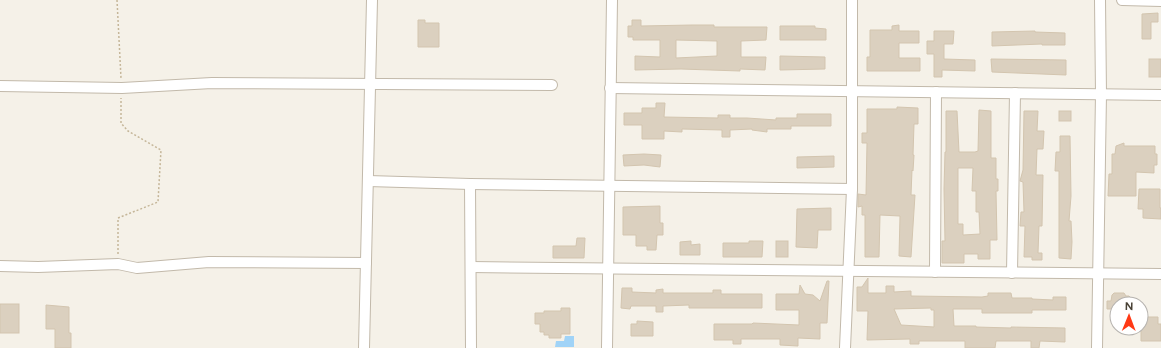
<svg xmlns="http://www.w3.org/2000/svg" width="1161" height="348" font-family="Figtree,sans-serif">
	<rect width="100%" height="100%" fill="#f5f1e8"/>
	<polygon fill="#a0d3f7" points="565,336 574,336 574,347 555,347 556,341 564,341"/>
	<g fill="#dbd0bf" stroke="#d3c5af" fill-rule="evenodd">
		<polygon points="1158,13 1158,22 1151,22 1151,39 1142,39 1142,14"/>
		<polygon points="418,20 425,20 425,23 439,23 439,47 418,47"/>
		<path d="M 632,20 L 641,20 L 641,26 L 692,25 L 714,25 L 714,27 L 767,27 L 766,40 L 741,41 L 741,57 L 766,57 L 765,70 L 740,69 L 740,71 L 681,69 L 635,70 L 635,56 L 660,57 L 660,40 L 633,40 L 633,37 L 628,37 L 628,26 L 632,26 ZM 676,40 L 717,41 L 717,56 L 676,58 Z"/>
		<polygon points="899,25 899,31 919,31 919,43 899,43 899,58 920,58 920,71 867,71 867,57 870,57 870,30 892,30 892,26"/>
		<polygon points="780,26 815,26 815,28 826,29 826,40 780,40"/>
		<polygon points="934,31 954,31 953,44 944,44 944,59 975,60 975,71 942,70 942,77 934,77 934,54 927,54 927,41 934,41"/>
		<polygon points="1035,31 1035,32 1065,33 1065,45 1042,45 1042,44 992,46 992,32"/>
		<polygon points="780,56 825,57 825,69 780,70"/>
		<polygon points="991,59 1066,60 1066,75 992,72"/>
		<rect x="1149" y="59" width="12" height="18"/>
		<polygon points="656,103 665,103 664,117 718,118 718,115 730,115 730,118 747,118 776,120 776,118 797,118 797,114 831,114 831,126 791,126 791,129 767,129 767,132 752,130 752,129 730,130 730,137 722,137 722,130 682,129 682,132 664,131 664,139 642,139 642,125 624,125 624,113 642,113 642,108 656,108"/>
		<polygon points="897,107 918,108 918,124 914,124 913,155 914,155 913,171 912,170 911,195 915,195 911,257 899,256 900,216 880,215 879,257 865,257 865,215 862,215 862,206 858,207 858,194 866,195 867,143 862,143 862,133 867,133 867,109 897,109"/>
		<path d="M 979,110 L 991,111 L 991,158 L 996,158 L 996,179 L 998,179 L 998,191 L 996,191 L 997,240 L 990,240 L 990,259 L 978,259 L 978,254 L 964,254 L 964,263 L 942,263 L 942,241 L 945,241 L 944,189 L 945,152 L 946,152 L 946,111 L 957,111 L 959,152 L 975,152 L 978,151 ZM 958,168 L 973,168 L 972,191 L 976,191 L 976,212 L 979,212 L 980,234 L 963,235 L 963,224 L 958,224 Z"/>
		<polygon points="1024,111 1038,111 1037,131 1044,131 1043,149 1037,149 1036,175 1043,175 1042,226 1039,226 1038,253 1042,253 1042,260 1032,260 1032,257 1024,257 1025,226 1020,226 1021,212 1024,212 1023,182 1020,181 1023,170"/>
		<rect x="1059" y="111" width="12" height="10"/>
		<polygon points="1060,136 1070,136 1071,196 1069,221 1071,221 1072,242 1071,259 1059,258 1059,171 1055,171 1056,152 1060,152"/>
		<polygon points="1124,143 1124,146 1155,146 1155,154 1157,154 1157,165 1154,165 1154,173 1136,172 1136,196 1108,196 1109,174 1112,174 1112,154 1115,154 1116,146"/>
		<polygon points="644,154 661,155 660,167 644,165 624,166 623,155"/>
		<polygon points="834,156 834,167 797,168 797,157"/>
		<polygon points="1139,189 1160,189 1160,208 1161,208 1161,219 1143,218 1143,209 1138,209"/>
		<polygon points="660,206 660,223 663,223 663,235 657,235 656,250 647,250 647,246 636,246 636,235 623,235 623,207"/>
		<polygon points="831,208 831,230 818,230 817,248 796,247 797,209"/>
		<polygon points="577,238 585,238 584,258 553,258 553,246 576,246"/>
		<polygon points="691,241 691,245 700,244 700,255 680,255 680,242"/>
		<polygon points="749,241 763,241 762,257 723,257 723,243 749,243"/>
		<rect x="776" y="241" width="12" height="16"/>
		<path d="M 868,278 L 868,293 L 886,293 L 886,286 L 894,286 L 894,292 L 911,291 L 911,296 L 982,297 L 988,296 L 988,293 L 1011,293 L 1012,298 L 1032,298 L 1032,299 L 1053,300 L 1053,297 L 1066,297 L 1066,310 L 1032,310 L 1032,313 L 982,313 L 982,309 L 953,309 L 954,326 L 976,326 L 976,327 L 1011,328 L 1011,327 L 1065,328 L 1065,342 L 1040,341 L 1039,348 L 1031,348 L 1031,341 L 996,341 L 995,348 L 965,348 L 965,341 L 919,341 L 919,344 L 910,344 L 910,339 L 867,340 L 868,311 L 857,311 L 857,287 L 862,287 ZM 931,308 L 931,310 L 934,310 L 934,327 L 901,325 L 894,309 Z"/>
		<polygon points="827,281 829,281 827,323 820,323 820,339 798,338 798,346 780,345 780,339 741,339 741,344 733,344 733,340 714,340 714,324 752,324 753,323 799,325 799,310 776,310 776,294 799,294 800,285 805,294 813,295 820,301"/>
		<polygon points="622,288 632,288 632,292 656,293 656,290 663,289 663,293 713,293 713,290 721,290 721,294 762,294 762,308 689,308 689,305 663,306 663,312 656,312 656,306 631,306 630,309 621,308"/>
		<polygon points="1114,293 1124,293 1126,296 1129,296 1137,304 1117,304 1117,312 1111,309 1107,309 1107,301 1111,301 1112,295"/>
		<rect x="0" y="304" width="19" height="29"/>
		<polygon points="46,305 69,307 69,333 71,333 71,348 55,348 55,329 46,329"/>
		<polygon points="561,308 570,308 570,334 561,334 561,338 549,338 549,335 544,335 544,332 540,332 540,324 535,324 535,313 544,313 544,311 561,311"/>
		<polygon points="1141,317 1158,317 1158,324 1161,324 1161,341 1141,341"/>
		<polygon points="637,321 653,322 653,336 631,336 631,324 637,324"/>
	</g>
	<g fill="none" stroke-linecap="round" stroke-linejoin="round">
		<defs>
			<g id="minor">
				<polyline points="1122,0 1161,1"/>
				<polyline points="0,86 122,88 212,83 552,85"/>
				<polyline points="610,88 1161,95"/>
				<polyline points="368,181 470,184 852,189"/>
				<polyline points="470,184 471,348"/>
				<polyline points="0,266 38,267 118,264 137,268 209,262 366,263"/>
				<polyline points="471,267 1161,274"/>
				<polyline points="935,272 936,92"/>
				<polyline points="1012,273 1015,93"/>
				<polyline points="364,348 372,0"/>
				<polyline points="607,348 612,0"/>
				<polyline points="845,348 852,189 852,0"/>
				<polyline points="1097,348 1101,94 1100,0"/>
			</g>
		</defs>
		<use href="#minor" stroke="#c2b9aa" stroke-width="12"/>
		<g stroke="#c5b699" stroke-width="1.5" stroke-dasharray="2 2" stroke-linecap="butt">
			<polyline points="117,0 121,78"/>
			<polyline points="118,254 118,218 158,202 161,150 128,131 121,123 121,98"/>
		</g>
		<use href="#minor" stroke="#fff" stroke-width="10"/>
	</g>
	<g transform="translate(1129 316) rotate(1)"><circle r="19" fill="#ffffff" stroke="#b6b3af"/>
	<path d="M0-3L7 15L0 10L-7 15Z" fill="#ff3915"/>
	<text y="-6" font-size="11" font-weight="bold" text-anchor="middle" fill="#494236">N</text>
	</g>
</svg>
